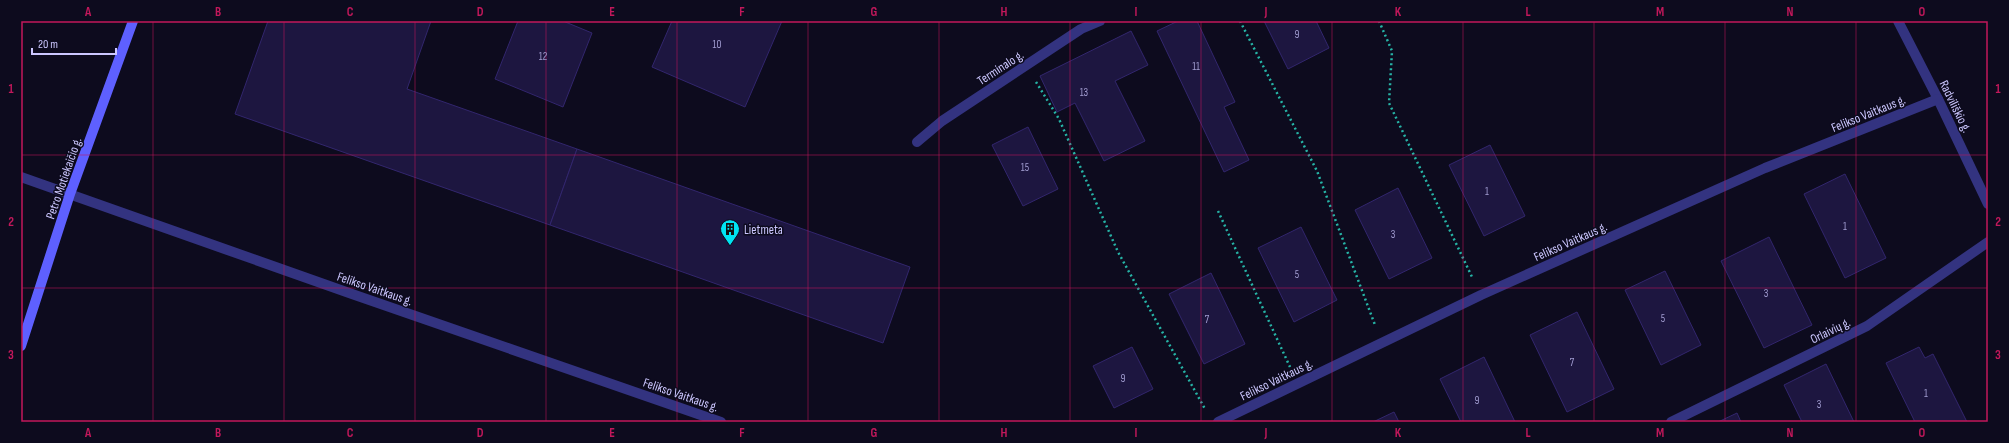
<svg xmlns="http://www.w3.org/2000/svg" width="2009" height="443" font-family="'Sofia Sans Condensed',sans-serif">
	<rect width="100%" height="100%" fill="#0d0b1e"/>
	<g fill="#1d1640" stroke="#32266d">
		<polygon points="268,21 431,21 407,89 577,149 550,225 235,114"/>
		<polygon points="518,21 563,21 592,33 563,107 495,79"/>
		<polygon points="672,21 782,21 745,107 652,67"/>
		<polygon points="1178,21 1197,21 1235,102 1224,107 1249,160 1224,172 1157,31"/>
		<polygon points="1264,21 1316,21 1329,48 1288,69"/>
		<polygon points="1131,31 1148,65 1115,81 1145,141 1104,161 1075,103 1057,112 1040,76"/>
		<polygon points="1028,127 1058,189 1023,206 992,145"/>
		<polygon points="1490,145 1525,216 1484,236 1449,165"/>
		<polygon points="577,149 910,267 883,343 550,225"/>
		<polygon points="1845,174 1886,258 1845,278 1804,194"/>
		<polygon points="1398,188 1432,258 1389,279 1355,210"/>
		<polygon points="1301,227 1337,300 1294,322 1258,248"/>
		<polygon points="1769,237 1812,325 1764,348 1721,261"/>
		<polygon points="1665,271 1701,345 1661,365 1625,290"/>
		<polygon points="1211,273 1245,344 1204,364 1169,294"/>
		<polygon points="1577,312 1614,389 1567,412 1530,335"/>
		<polygon points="1132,347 1153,389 1114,408 1093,366"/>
		<polygon points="1919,347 1925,358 1933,354 1967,422 1915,422 1886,363"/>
		<polygon points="1484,357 1515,422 1461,422 1440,379"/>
		<polygon points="1826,364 1854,422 1802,422 1784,385"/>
		<polygon points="1394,412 1399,422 1373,422"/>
		<polygon points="1737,413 1741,422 1718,422"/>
	</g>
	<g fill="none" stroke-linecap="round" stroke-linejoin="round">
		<g stroke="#26b4a6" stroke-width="2.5" stroke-dasharray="2 3" stroke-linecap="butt">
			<polyline points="1240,21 1317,171 1375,325"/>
			<polyline points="1379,21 1392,51 1389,103 1473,279"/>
			<polyline points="1036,82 1059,119 1118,252 1205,409"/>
			<polyline points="1218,211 1290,367"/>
		</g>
		<g stroke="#333380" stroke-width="10">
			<polyline points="1898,21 1938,99 1988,204"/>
			<polyline points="917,142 942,121 1081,29 1100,21"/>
			<polyline points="21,177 352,294 721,422"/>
			<polyline points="1218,422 1481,295 1765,168 1938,99"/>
			<polyline points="1671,422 1867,326 1988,242"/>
		</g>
		<polyline stroke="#5e60ff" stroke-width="10" points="21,346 70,194 133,21"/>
	</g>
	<path fill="none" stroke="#c2185b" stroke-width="1" stroke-opacity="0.55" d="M 153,21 L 153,422M 284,21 L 284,422M 415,21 L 415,422M 546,21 L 546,422M 677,21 L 677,422M 808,21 L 808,422M 939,21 L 939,422M 1070,21 L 1070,422M 1201,21 L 1201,422M 1332,21 L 1332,422M 1463,21 L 1463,422M 1594,21 L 1594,422M 1725,21 L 1725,422M 1856,21 L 1856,422M 21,155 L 1988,155M 21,288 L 1988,288"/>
	<defs>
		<symbol id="building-pin" viewBox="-11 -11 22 30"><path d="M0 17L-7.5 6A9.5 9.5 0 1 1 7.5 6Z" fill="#00e3f2" stroke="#0d0b1e"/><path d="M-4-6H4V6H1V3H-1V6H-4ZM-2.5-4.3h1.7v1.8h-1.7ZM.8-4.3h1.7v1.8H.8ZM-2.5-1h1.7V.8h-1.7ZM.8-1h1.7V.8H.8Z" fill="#111"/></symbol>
	</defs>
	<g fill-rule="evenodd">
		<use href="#building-pin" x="719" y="218" width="22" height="30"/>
	</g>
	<g text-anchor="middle" stroke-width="3" stroke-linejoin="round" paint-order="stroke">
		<g font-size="11" fill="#a09bcf">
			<text x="1297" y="38">9</text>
			<text x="717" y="48">10</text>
			<text x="543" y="60">12</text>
			<text x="1196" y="70">11</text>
			<text x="1084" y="96">13</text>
			<text x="1025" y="171">15</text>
			<text x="1487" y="195">1</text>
			<text x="1845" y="230">1</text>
			<text x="1393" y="238">3</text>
			<text x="1297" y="278">5</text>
			<text x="1766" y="297">3</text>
			<text x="1663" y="322">5</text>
			<text x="1207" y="323">7</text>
			<text x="1572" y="366">7</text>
			<text x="1123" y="382">9</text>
			<text x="1926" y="397">1</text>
			<text x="1477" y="404">9</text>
			<text x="1819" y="408">3</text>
		</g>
		<g font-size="13" fill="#ccc7ff" stroke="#0d0b1e">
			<text transform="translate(1000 67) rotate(-33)" y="5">Terminalo g.</text>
			<text transform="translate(1956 106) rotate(64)" y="5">Radviliškio g.</text>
			<text transform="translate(1868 113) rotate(-22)" y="5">Felikso Vaitkaus g.</text>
			<text transform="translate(63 178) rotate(-71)" y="5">Petro Motiekaičio g.</text>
			<text transform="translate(1570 241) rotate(-24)" y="5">Felikso Vaitkaus g.</text>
			<text transform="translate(375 288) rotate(19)" y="5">Felikso Vaitkaus g.</text>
			<text transform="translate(1830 330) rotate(-26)" y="5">Orlaivių g.</text>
			<text transform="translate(1276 379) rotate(-26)" y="5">Felikso Vaitkaus g.</text>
			<text transform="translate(681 394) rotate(19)" y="5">Felikso Vaitkaus g.</text>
		</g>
		<g font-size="13" fill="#ccc7ff" stroke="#0d0b1e" text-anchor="start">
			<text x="744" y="234">Lietmeta</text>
		</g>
	</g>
	<rect width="2009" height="443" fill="none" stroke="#0d0b1e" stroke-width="44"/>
	<path d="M32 48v6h84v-6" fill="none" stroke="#ccc7ff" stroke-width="2"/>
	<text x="38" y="48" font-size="12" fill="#ccc7ff" stroke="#0d0b1e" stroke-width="3" paint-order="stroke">20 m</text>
	<rect x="22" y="22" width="1965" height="399" fill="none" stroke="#c2185b" stroke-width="1.5"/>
	<g font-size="13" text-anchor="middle" font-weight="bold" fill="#c2185b">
		<text x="88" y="16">A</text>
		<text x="218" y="16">B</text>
		<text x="350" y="16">C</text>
		<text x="480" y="16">D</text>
		<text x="612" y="16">E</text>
		<text x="742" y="16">F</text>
		<text x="874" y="16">G</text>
		<text x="1004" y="16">H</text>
		<text x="1136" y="16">I</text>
		<text x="1266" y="16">J</text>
		<text x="1398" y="16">K</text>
		<text x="1528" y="16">L</text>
		<text x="1660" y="16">M</text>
		<text x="1790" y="16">N</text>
		<text x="1922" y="16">O</text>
		<text x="11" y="93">1</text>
		<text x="1998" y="93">1</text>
		<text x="11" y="226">2</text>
		<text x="1998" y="226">2</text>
		<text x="11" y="359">3</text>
		<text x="1998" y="359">3</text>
		<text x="88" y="437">A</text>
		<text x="218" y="437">B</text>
		<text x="350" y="437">C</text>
		<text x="480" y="437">D</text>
		<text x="612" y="437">E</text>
		<text x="742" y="437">F</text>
		<text x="874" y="437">G</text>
		<text x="1004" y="437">H</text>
		<text x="1136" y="437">I</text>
		<text x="1266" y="437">J</text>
		<text x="1398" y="437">K</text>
		<text x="1528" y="437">L</text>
		<text x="1660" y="437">M</text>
		<text x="1790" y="437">N</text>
		<text x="1922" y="437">O</text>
	</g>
</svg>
